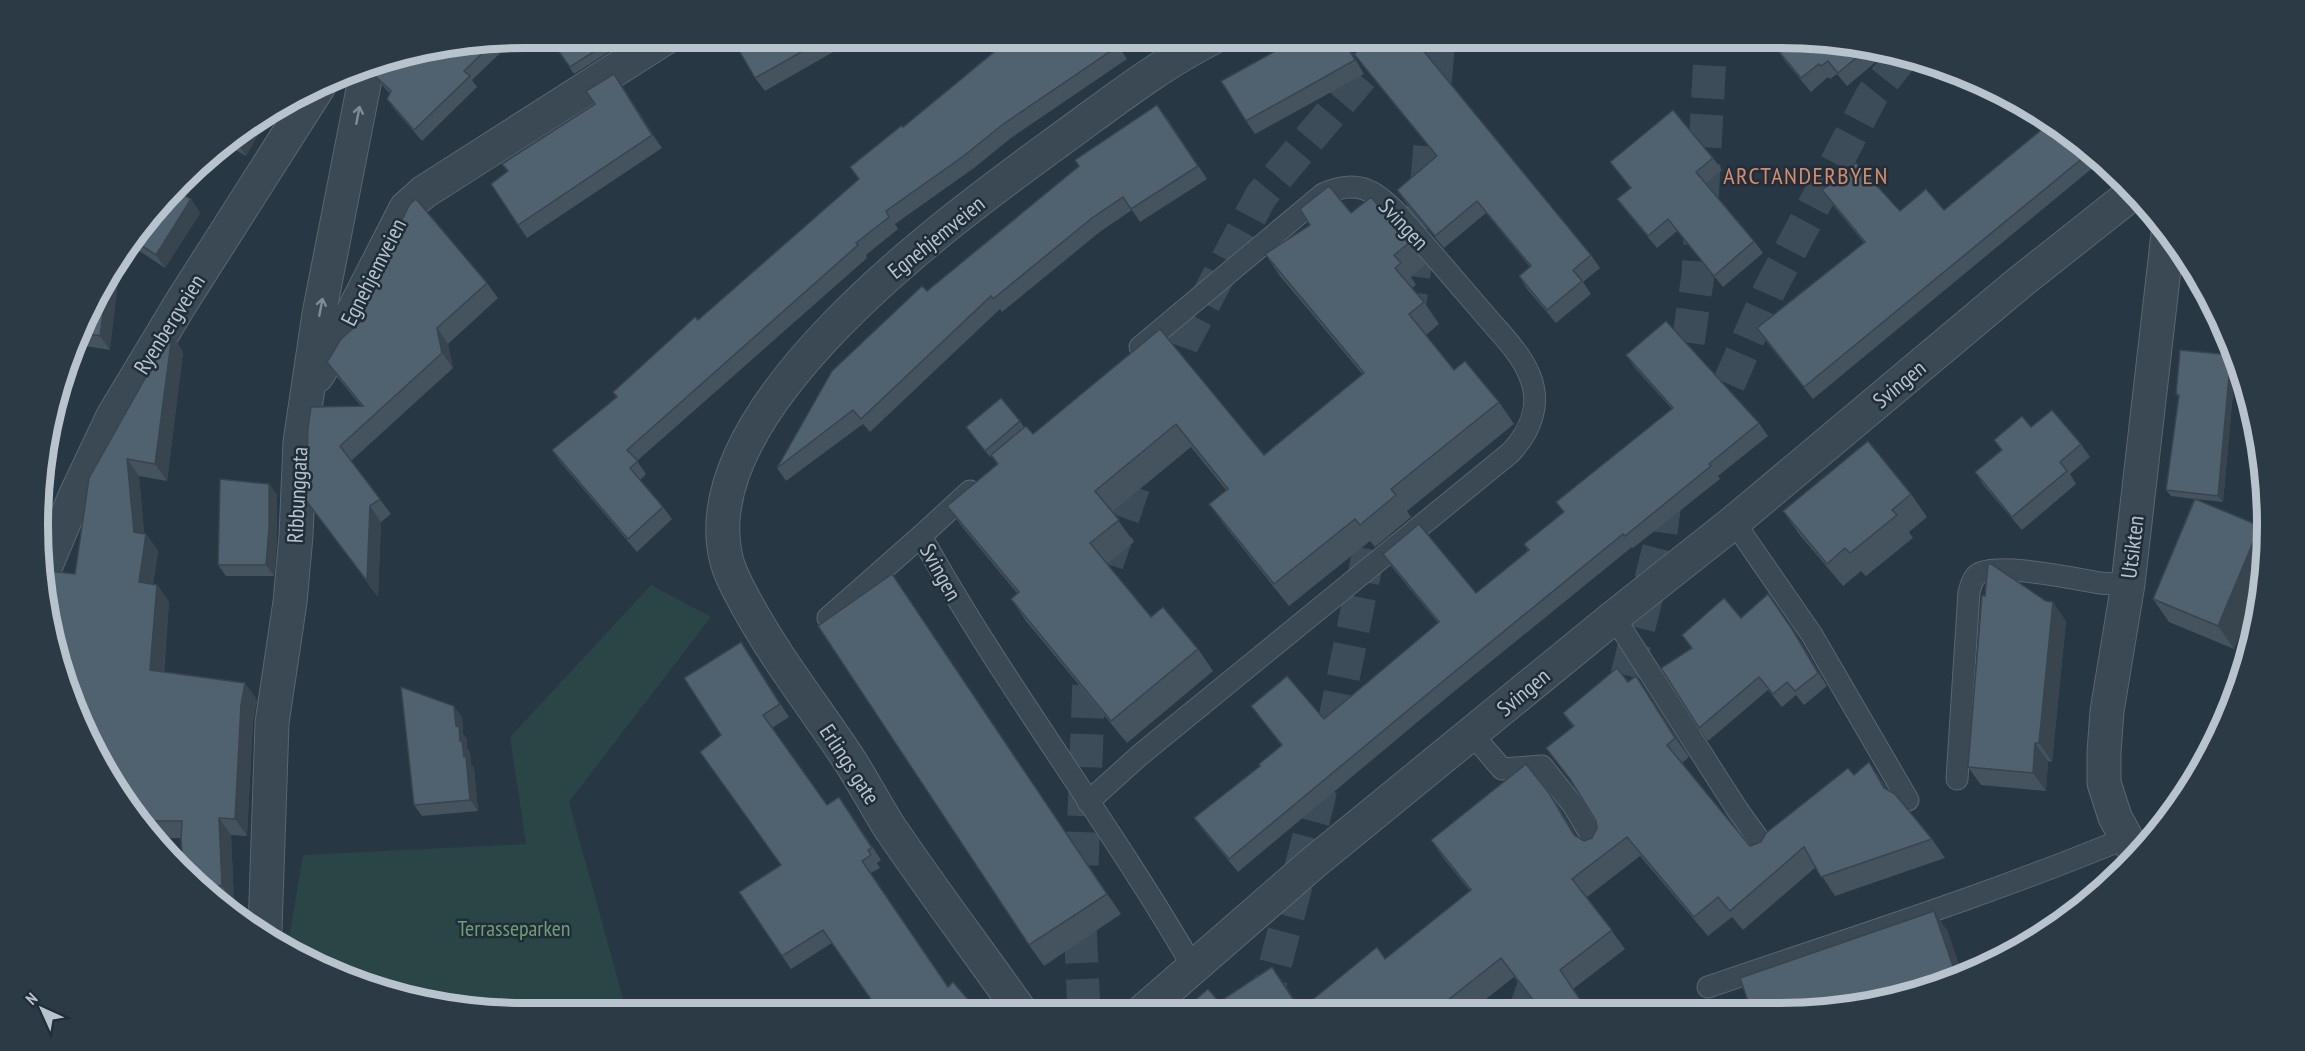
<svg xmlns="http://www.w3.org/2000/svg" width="2305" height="1051" font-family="'PT Sans Narrow',sans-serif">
	<rect width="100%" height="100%" fill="#273744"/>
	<polygon fill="#294545" points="651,585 711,617 569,802 627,1013 525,1013 431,1004 339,976 288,944 303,855 526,844 510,737"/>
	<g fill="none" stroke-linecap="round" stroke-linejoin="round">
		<g stroke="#3d4c59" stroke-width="33" stroke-dasharray="33 16" stroke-linecap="butt">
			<polyline points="1407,325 1427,180 1439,38"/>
			<polyline points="1681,391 1698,275 1711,38"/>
			<polyline points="1165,393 1183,343 1261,196 1394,38"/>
			<polyline points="1709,429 1770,289 1872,95 1903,56"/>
			<polyline points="1107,564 1144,456"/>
			<polyline points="1615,723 1659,547 1668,480"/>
			<polyline points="1525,1010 1545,955"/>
			<polyline points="1263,1011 1318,802 1380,497"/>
			<polyline points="1084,1012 1080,922 1090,652"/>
		</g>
		<defs>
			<g id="service">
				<path d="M 970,491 L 921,536 C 1004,685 1108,820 1193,967"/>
				<polyline points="1734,522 1812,635 1908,800"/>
				<polyline points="1614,617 1737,809 1767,851"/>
				<polyline points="828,618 921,536"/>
				<polyline points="1472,734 1502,769 1542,766 1573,805 1598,847"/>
				<path d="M 1957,779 L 1969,592 C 1971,586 1972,579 1977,575 C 1994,561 2076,579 2100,583 C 2109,584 2118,584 2128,584"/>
				<path d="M 1088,802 L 1140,755 L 1510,453 C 1531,431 1542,403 1529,374 C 1520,352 1500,333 1485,315 C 1456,281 1427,248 1398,214 C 1374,189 1357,179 1323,194 L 1140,347"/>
				<path d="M 1708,987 C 1848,939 1989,895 2126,838"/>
			</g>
			<g id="minor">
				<polyline points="317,376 337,343 406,208 424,192 665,38"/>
				<polyline points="42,575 76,494 113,416 181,303 319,86"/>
				<polyline points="2138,851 2129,843 2115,817 2104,783 2104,752 2107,711 2128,584 2168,234"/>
				<polyline points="265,930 272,723 290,602 296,536 300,442 319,314 368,64"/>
				<path d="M 1021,1012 C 978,951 932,890 890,828 C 876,806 864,783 850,761 C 816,709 777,660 747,605 C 739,590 730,575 726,558 C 691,407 950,220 1057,142 C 1107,106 1157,66 1212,38"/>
				<polyline points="1142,1012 1313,863 1614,617 1734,522 2019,283 2134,192"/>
			</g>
		</defs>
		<use href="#service" stroke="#5a6671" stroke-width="23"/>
		<use href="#minor" stroke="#5a6671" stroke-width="35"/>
		<use href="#service" stroke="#3b4954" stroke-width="21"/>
		<use href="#minor" stroke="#3b4954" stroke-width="33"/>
	</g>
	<g fill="#45535f">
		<polygon points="558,38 624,38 626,41 574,74 552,42"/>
		<polygon points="732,38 855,38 856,39 765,91 755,78"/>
		<polygon points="986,38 1123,38 1116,43 1127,59 1011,138 974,168 895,224 898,229 866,255 867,258 637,461 646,474 640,480 663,507 672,519 637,552 561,463 552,450 617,397 613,392 698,320 859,179 850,167 903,127 995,51"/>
		<polygon points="1299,38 1344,38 1364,74 1255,134 1246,121"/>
		<polygon points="1787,38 1874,47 1889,51 1847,86 1837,74 1830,79 1828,77 1811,92 1785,61 1776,48"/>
		<polygon points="515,39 472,80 477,87 422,141 395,110 387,99 390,94 383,86 375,76 388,61 387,60"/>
		<polygon points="1354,54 1591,255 1600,268 1583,282 1591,294 1556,323 1527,289 1519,276 1530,267 1486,213 1444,248 1406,203 1397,190 1437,157 1363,66"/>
		<polygon points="614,74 662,148 527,238 491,184 595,104"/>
		<polygon points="272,110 246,156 225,144"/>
		<polygon points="1167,118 1207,179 1140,222 1132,210 1101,231 1002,312 1000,309 870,432 863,424 786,481 777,468 927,291"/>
		<polygon points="2052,121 2101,161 1813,399 1765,340 1757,328 1864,243 1831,203 1822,190 1900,211 1944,210"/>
		<polygon points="1713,158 1722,170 1705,184 1754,241 1763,253 1723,287 1677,231 1657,248 1626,211 1617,199 1630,188 1610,162"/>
		<polygon points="177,191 191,199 200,213 165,268 132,246"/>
		<polygon points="1351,213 1409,243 1425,265 1411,277 1416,285 1412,288 1424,302 1439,324 1426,335 1454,370 1499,402 1514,424 1407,511 1411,517 1375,547 1370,541 1289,606 1225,526 1209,504 1226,490 1191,447 1112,512 1134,542 1107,564 1151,617 1198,649 1213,671 1127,743 1026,621 1011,599 1017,593 963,528 947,506 997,464 992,456 990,457 966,427 1020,421 1024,427 1033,434 1160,329 1264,455 1363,375 1280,276 1265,254"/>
		<polygon points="103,282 110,350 79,345"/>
		<polygon points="487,283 498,298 448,344 453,368 351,461 391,514 381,522 378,597 305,499 361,406 338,378 327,362 359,323 353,315"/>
		<polygon points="172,335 183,352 167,481 139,476 144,534 146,534 158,551 153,584 157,585 169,602 164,672 245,683 257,700 253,722 247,836 231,835 234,903 219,902 204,893 183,867 181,838 159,838 103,769 75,574"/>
		<polygon points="2234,352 2248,397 2244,397 2234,382 2223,502 2195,499 2266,536 2262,582 2234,649 2169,622 2153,599 2194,499 2171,496 2166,490 2179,398 2176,394 2231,355 2234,359"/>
		<polygon points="1626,355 1759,423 1768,436 1718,476 1720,479 1633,548 1632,547 1451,694 1238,872 1203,830 1194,818 1260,766 1281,745 1251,706 1324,719 1438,623 1391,566 1383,554 1476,593 1528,551 1524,544 1563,512 1556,502 1672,409 1635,368"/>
		<polygon points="2031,427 2081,444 2090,457 2070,474 2076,484 2022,530 1984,486 1975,472 2001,450 1994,440"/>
		<polygon points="269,484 277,495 277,539 274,576 226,576 218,565"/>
		<polygon points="1911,494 1927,517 1909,532 1913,538 1866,576 1861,571 1843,586 1799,534 1783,511"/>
		<polygon points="892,574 1121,914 1044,966 1029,945"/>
		<polygon points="1741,618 1801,642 1827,686 1804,705 1796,695 1782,707 1768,690 1708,741 1699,728 1691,648 1682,635"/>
		<polygon points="2066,621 2052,762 2048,761 2046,791 1981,785 1968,767"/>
		<polygon points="741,642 789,717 772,728 827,805 848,810 881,860 877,863 880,868 871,873 948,987 979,1012 879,1011 832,943 791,969 782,956 781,865 721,735"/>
		<polygon points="1628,682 1649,695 1689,757 1682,763 1750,846 1761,842 1854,775 1882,781 1887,789 1932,839 1945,858 1835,896 1816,867 1743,930 1732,917 1708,936 1640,856 1587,897 1625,949 1573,989 1587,1010 1540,1010 1514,977 1472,1010 1182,1011 1219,1002 1272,967 1301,1010 1385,959 1470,891 1444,859 1431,840 1549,793 1562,812 1577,837 1584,841 1592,838 1597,828 1596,821 1576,788 1546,748 1573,727 1563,713"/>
		<polygon points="462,717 463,734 467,739 467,748 470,752 471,764 474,768 478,811 422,816 414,805"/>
		<polygon points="1947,930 1963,977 1844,1009"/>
	</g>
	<g fill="#38444e">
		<polygon points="1342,38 1344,38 1364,74 1355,60"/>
		<polygon points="614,74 623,87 662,148 652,135"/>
		<polygon points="272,110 246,156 237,143 244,129"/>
		<polygon points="191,199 200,213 165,268 156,255"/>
		<polygon points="121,259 110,350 100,336 108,275"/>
		<polygon points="437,328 448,344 453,368 442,353"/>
		<polygon points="172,335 183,352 167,481 155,464"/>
		<polygon points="2231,355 2236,362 2231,378 2234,382 2223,502 2218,496"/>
		<polygon points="127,459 139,476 145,541 146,534 158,551 151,599 139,582"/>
		<polygon points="269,484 277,495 277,539 274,576 266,565"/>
		<polygon points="370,506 381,522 378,597 367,581"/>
		<polygon points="2260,526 2266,536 2262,582 2234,649 2218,626"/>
		<polygon points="892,574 906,595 1121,914 1107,894"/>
		<polygon points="157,585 169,602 162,687 150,670"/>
		<polygon points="2053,602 2066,621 2052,762 2039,743"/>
		<polygon points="1778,608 1801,642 1827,686 1818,673"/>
		<polygon points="741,642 750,655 789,717 780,704"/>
		<polygon points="1636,676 1649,695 1689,757 1675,738"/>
		<polygon points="245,683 257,700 253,722 247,836 235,819 241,705"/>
		<polygon points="454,706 462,717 463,734 467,739 467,748 470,752 471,764 474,768 478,811 470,800 464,757 456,726"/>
		<polygon points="2035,743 2048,761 2046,791 2033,773"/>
		<polygon points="1869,762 1882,781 1897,807 1884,788"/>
		<polygon points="1549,793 1562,812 1587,854 1574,835"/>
		<polygon points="219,818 231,835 234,903 222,886"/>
		<polygon points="1934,911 1947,930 1963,977 1958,979 1956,975"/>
		<polygon points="1272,967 1286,986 1302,1011 1301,1011"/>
	</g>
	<g fill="#50616f" stroke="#38444e" stroke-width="1.5">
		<polygon points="558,38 615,38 570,67 552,42"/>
		<polygon points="732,38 826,38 755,78"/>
		<polygon points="986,38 1112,38 1118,46 1002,125 965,155 886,211 889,217 856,243 858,245 627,450 638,461 630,468 663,507 628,539 552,450 617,397 613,392 695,317 698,320 859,179 850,167 901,126 903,127 995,51"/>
		<polygon points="1299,38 1342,38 1355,60 1246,121 1221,81"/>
		<polygon points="1374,38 1410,38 1415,44 1417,43 1591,255 1573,270 1582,281 1547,310 1519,276 1531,266 1477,201 1435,236 1397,190 1437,156 1354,54"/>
		<polygon points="1787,38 1870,46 1838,73 1828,61 1821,66 1819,64 1801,78 1776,48"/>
		<polygon points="493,43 464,71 470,76 414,130 387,99 391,91 375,76 389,60"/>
		<polygon points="614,74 652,135 518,225 491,184 508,171 502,164 595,104 586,91"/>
		<polygon points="1157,105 1198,166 1131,209 1123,197 1092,218 993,299 991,296 861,419 853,410 777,468 832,371 922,286 927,291 1079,166 1075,160"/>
		<polygon points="1673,110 1713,158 1696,172 1754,241 1714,276 1668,219 1648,236 1617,199 1631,188 1610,162"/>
		<polygon points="2052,121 2090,152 1804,387 1757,328 1865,242 1822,190 1856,163 1900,211 1926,189 1944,210"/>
		<polygon points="244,129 237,143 231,139"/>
		<polygon points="1329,186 1351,213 1371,197 1409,243 1394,255 1401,263 1395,268 1424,302 1409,314 1454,370 1465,361 1499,402 1391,489 1396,495 1360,525 1355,519 1274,584 1209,504 1228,489 1176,424 1095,491 1119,520 1090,543 1151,617 1163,607 1198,649 1111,721 1011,599 1019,592 947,506 998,464 991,455 1026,426 1033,434 1160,329 1264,455 1364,373 1265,254 1310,225 1300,209"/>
		<polygon points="177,191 191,199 156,255 136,242"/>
		<polygon points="416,199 487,283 437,328 442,353 340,446 380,499 370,506 367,581 305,499 308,428 311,407 363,406 327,362 341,339 361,321 353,315 410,204"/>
		<polygon points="108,275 100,336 83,333 103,282"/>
		<polygon points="1666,321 1759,423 1709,464 1711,466 1625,536 1623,534 1442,682 1229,859 1194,818 1260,766 1259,764 1282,745 1251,706 1287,676 1324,719 1439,622 1383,554 1419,524 1476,593 1529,550 1524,544 1564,512 1556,502 1673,408 1626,355"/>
		<polygon points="170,334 172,335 155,464 127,459 134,532 146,534 139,582 157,585 150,670 245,683 241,705 235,819 219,818 222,886 197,884 183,867 181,839 182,821 145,821 103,769 47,620 44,588 49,571 75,574 89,478"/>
		<polygon points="2180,350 2231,355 2218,496 2166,490 2179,395 2176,394"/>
		<polygon points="2234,352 2243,380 2231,378"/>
		<polygon points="1001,398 1020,421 985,451 966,427"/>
		<polygon points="2052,410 2081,444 2060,462 2067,471 2012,517 1975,472 2002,450 1994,440 2022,416 2031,427"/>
		<polygon points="1868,441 1911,494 1892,510 1897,515 1850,553 1845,548 1827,564 1783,511"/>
		<polygon points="220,479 269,484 269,528 266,565 218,565"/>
		<polygon points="2195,499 2260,526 2218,626 2153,599"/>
		<polygon points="1988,564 1991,564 2046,601 2053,602 2039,743 2035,743 2033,773 1968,767 1982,595 1985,596"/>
		<polygon points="892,574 1107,894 1029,945 818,626"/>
		<polygon points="1768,594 1792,629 1818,673 1795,691 1787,682 1773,694 1759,677 1699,728 1661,668 1692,648 1682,635 1724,598 1741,618"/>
		<polygon points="741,642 780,704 763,715 827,805 839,797 872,848 868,850 871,855 862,861 948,987 953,982 979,1012 878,1012 879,1011 823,930 782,956 739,892 781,865 700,752 721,735 684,678"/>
		<polygon points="1617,668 1628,682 1636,676 1675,738 1667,745 1750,846 1761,842 1766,833 1848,768 1854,775 1869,762 1884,788 1895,794 1932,839 1821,877 1804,847 1730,911 1718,897 1694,917 1627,837 1572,879 1612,930 1560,970 1585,1007 1581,1010 1541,1010 1501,958 1434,1011 1182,1011 1208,989 1219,1002 1272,967 1300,1010 1377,947 1385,959 1471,890 1431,840 1526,764 1549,793 1574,835 1584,841 1592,838 1597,828 1596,821 1570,779 1546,748 1574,726 1563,713"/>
		<polygon points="401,687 454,706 456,726 459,727 460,741 462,741 464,757 466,757 470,800 414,805"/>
		<polygon points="1934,911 1956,975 1910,991 1844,1009 1751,1010 1740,978"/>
	</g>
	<defs><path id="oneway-shaft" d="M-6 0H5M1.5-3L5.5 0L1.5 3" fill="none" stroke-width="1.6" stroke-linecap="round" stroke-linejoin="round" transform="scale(1.5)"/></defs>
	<g stroke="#808c97">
		<use href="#oneway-shaft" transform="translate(358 115) rotate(-79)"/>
		<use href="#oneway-shaft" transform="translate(321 307) rotate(-79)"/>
	</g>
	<g text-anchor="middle" stroke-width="5" stroke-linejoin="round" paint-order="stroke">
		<g font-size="22" fill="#b9c3cd" stroke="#202e39">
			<text transform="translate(1404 224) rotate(47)" y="8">Svingen</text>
			<text transform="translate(936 237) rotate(-39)" y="8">Egnehjemveien</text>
			<text transform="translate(373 272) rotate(-63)" y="8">Egnehjemveien</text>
			<text transform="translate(169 324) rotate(-58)" y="8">Ryenbergveien</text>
			<text transform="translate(1899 384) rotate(-40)" y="8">Svingen</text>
			<text transform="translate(297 495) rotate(-87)" y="8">Ribbunggata</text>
			<text transform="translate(2132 547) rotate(-83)" y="8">Utsikten</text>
			<text transform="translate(941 572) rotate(61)" y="8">Svingen</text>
			<text transform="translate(1523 692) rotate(-40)" y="8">Svingen</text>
			<text transform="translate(850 764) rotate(57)" y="8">Erlings gate</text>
		</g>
		<g font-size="22" fill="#709e74" stroke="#202e39">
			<text x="514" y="936">Terrasseparken</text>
		</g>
		<g font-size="24" letter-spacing="1.5" fill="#d98b68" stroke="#202e39">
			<text x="1806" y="184">ARCTANDERBYEN</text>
		</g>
	</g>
	<path d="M0 0H2305V1051H0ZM525 48H1780A477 477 0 0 1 2257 525V526A477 477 0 0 1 1780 1003H525A477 477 0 0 1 48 526V525A477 477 0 0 1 525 48Z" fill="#2c3a45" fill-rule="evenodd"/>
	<path fill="none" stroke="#b9c3cd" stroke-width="8" d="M525 48H1780A477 477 0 0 1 2257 525V526A477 477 0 0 1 1780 1003H525A477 477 0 0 1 48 526V525A477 477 0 0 1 525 48Z"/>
	<g transform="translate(42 1009) rotate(315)" stroke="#202e39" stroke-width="4.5" paint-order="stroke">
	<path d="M0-4.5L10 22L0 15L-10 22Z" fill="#b9c3cd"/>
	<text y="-9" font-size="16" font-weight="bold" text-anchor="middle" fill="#b9c3cd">N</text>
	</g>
</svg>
